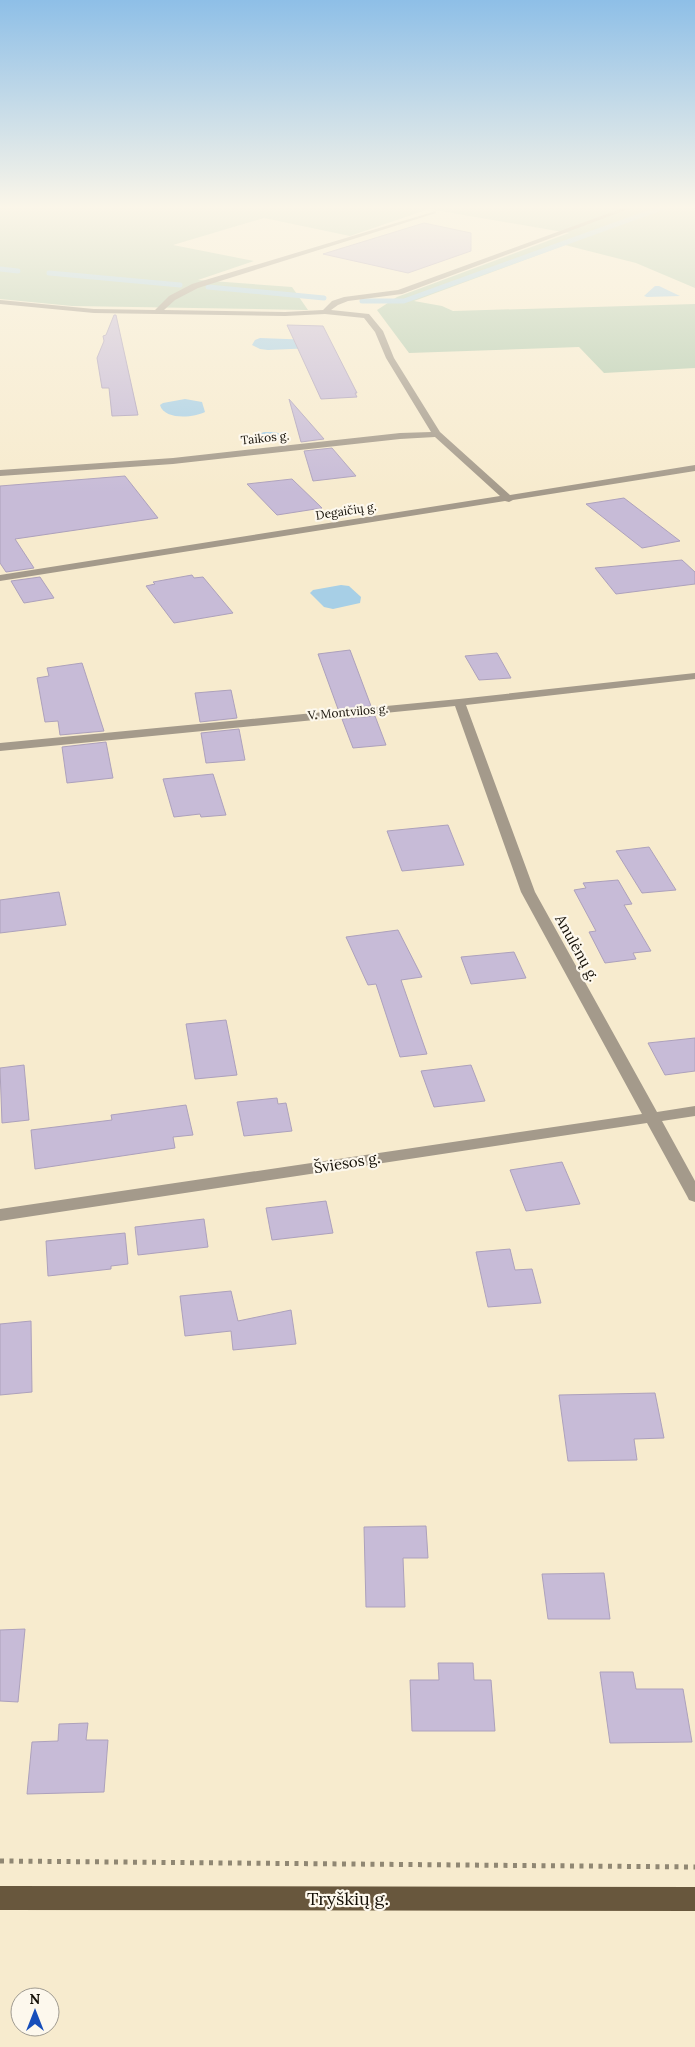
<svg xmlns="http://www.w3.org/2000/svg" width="695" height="2047" font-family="Lora,serif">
	<rect width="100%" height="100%" fill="#f7ebce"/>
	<polygon fill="#b3cbaf" points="0,207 695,207 695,288 636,263 565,245 414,301 442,306 453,311 695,304 695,368 604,373 579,347 409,353 377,310 397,297 569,233 429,209 350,236 264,218 173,245 254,261 198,280 292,287 308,310 72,306 0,299"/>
	<g fill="#a7cfe6">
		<polygon points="655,286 659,286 680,296 647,297 644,296"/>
		<polygon points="260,338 313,340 314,348 268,350 260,349 252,345 255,340"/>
		<path d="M 185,399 L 202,402 L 205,412 C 193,418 164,420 160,405 L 163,403 Z"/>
		<polygon points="264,432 275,432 283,435 284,438 272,442 255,439 256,435"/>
		<polygon points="341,585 349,586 361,597 360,603 333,609 324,607 310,593 313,590"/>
	</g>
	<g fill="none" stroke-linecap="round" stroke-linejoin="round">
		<g stroke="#a7cfe6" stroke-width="5">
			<polyline points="0,269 18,271"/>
			<polyline points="49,273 180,285"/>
			<polyline points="208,287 324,298"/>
			<polyline points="362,301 404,301 664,207"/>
		</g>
	</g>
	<g fill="#c7bbd7" stroke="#ada1bc">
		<polygon points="424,223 471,233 471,251 408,273 323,254"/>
		<polygon points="114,315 116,315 138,415 112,416 109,388 102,388 97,358 104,341 103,336 106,335"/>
		<polygon points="287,325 323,326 357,393 355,393 357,397 321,399"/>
		<polygon points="289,399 324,439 301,442"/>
		<polygon points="332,448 356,476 313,481 304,451"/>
		<polygon points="125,476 158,518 15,539 34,568 6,572 0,563 0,486"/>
		<polygon points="292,479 322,508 277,515 247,484"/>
		<polygon points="624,498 680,541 642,548 586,504"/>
		<polygon points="682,560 695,572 695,584 616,594 595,568"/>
		<polygon points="192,575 194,578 203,577 233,613 174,623 146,586 155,584 153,582"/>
		<polygon points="40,577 54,598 24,603 11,581"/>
		<polygon points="350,650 371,706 338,709 318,654"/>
		<polygon points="497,653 511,678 479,680 465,656"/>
		<polygon points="82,663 104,731 60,735 58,721 45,722 37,678 49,676 47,668"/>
		<polygon points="231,690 237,718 200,722 195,693"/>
		<polygon points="375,716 386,745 353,748 342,719"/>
		<polygon points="239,729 245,760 206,763 201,733"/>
		<polygon points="106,742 113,778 67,783 62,747"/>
		<polygon points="213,774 226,815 201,817 200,814 174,817 163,779"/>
		<polygon points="448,825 464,865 402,871 387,831"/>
		<polygon points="649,847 676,890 642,893 616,851"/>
		<polygon points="618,880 632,904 624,905 651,951 633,953 636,959 605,963 589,932 596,931 574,890 586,888 583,883"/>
		<polygon points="59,892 66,925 0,933 0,900"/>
		<polygon points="398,930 422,977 401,980 427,1054 400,1057 376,984 368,985 346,937"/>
		<polygon points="514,952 526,978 471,984 461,957"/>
		<polygon points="226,1020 237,1075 195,1079 186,1024"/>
		<polygon points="695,1038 695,1071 665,1075 648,1043"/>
		<polygon points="24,1065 29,1120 2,1123 0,1068"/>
		<polygon points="471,1065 485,1101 434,1107 421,1071"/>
		<polygon points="277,1098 278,1104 286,1103 292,1131 244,1136 237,1102"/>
		<polygon points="186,1105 193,1135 173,1137 175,1148 35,1169 31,1130 112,1120 111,1115"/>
		<polygon points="562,1162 580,1204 526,1211 510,1170"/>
		<polygon points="326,1201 333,1233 272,1240 266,1208"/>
		<polygon points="204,1219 208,1247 138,1255 135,1227"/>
		<polygon points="125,1233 128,1264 111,1266 111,1269 48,1276 46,1241"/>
		<polygon points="510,1249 515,1270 532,1269 541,1303 488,1307 476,1252"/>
		<polygon points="231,1291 238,1321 291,1310 296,1344 233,1350 231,1331 185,1336 180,1296"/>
		<polygon points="31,1321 32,1392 0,1395 0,1324"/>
		<polygon points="655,1393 664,1438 634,1439 637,1460 568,1461 559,1395"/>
		<polygon points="426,1526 428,1558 403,1558 405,1607 366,1607 364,1527"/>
		<polygon points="604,1573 610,1619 548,1619 542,1574"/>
		<polygon points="25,1629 18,1702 0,1701 0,1630"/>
		<polygon points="438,1663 473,1663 474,1680 491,1680 495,1731 412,1731 410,1680 439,1680"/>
		<polygon points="600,1672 633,1672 636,1689 683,1689 692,1742 610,1743"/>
		<polygon points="88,1723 86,1740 108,1740 104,1792 27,1794 32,1742 58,1741 59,1724"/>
	</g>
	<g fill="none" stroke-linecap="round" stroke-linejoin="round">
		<polyline stroke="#908773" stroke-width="5" stroke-dasharray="4 5.5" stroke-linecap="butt" points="0,1861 695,1867"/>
		<g fill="#a49a8b" fill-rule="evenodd">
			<polygon points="626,207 634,207 402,294 348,301 338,305 331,310 369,314 383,331 394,358 440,432 510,495 695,465 695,471 513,500 509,502 505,501 0,581 0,575 500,496 435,437 400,439 173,464 0,476 0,470 173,458 400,433 431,432 386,358 375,332 364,318 325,314 285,316 94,313 0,304 0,300 94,309 155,310 169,296 192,284 436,211 436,213 198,288 175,300 164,310 285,312 323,310 332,301 344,297 398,290"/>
			<polygon points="695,673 695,679 466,705 535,892 657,1112 695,1106 695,1116 662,1121 695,1181 695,1202 689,1200 687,1196 647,1123 0,1221 0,1209 642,1114 521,892 455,706 0,751 0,743 459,699"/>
		</g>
		<polygon fill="#68573d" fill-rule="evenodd" points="0,1886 695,1887 695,1911 0,1910"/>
	</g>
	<linearGradient id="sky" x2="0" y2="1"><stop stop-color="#8ebfe7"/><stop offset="0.42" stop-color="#fbf6e9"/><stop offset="1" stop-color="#fbf6e9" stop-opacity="0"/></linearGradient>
	<rect width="695" height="493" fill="url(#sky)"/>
	<g text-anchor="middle" stroke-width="4.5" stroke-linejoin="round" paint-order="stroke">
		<g font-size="12" fill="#140f06" stroke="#fdf8ed">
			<text transform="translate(265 438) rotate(-6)" y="4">Taikos g.</text>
			<text transform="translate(346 511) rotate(-9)" y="4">Degaičių g.</text>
			<text transform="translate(348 712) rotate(-5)" y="4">V. Montvilos g.</text>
		</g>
		<g font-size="15" fill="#140f06" stroke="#fdf8ed">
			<text transform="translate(577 948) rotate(61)" y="5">Anulėnų g.</text>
			<text transform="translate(347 1163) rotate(-9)" y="5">Šviesos g.</text>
		</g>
		<g font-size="18" fill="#140f06" stroke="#fdf8ed">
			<text x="348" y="1905">Tryškių g.</text>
		</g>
	</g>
	<g transform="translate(35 2012)"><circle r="24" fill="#fdf8ed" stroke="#a09b91"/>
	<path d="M0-4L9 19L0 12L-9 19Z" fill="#174eba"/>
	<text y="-8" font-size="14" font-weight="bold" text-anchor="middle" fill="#140f06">N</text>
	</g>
</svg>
